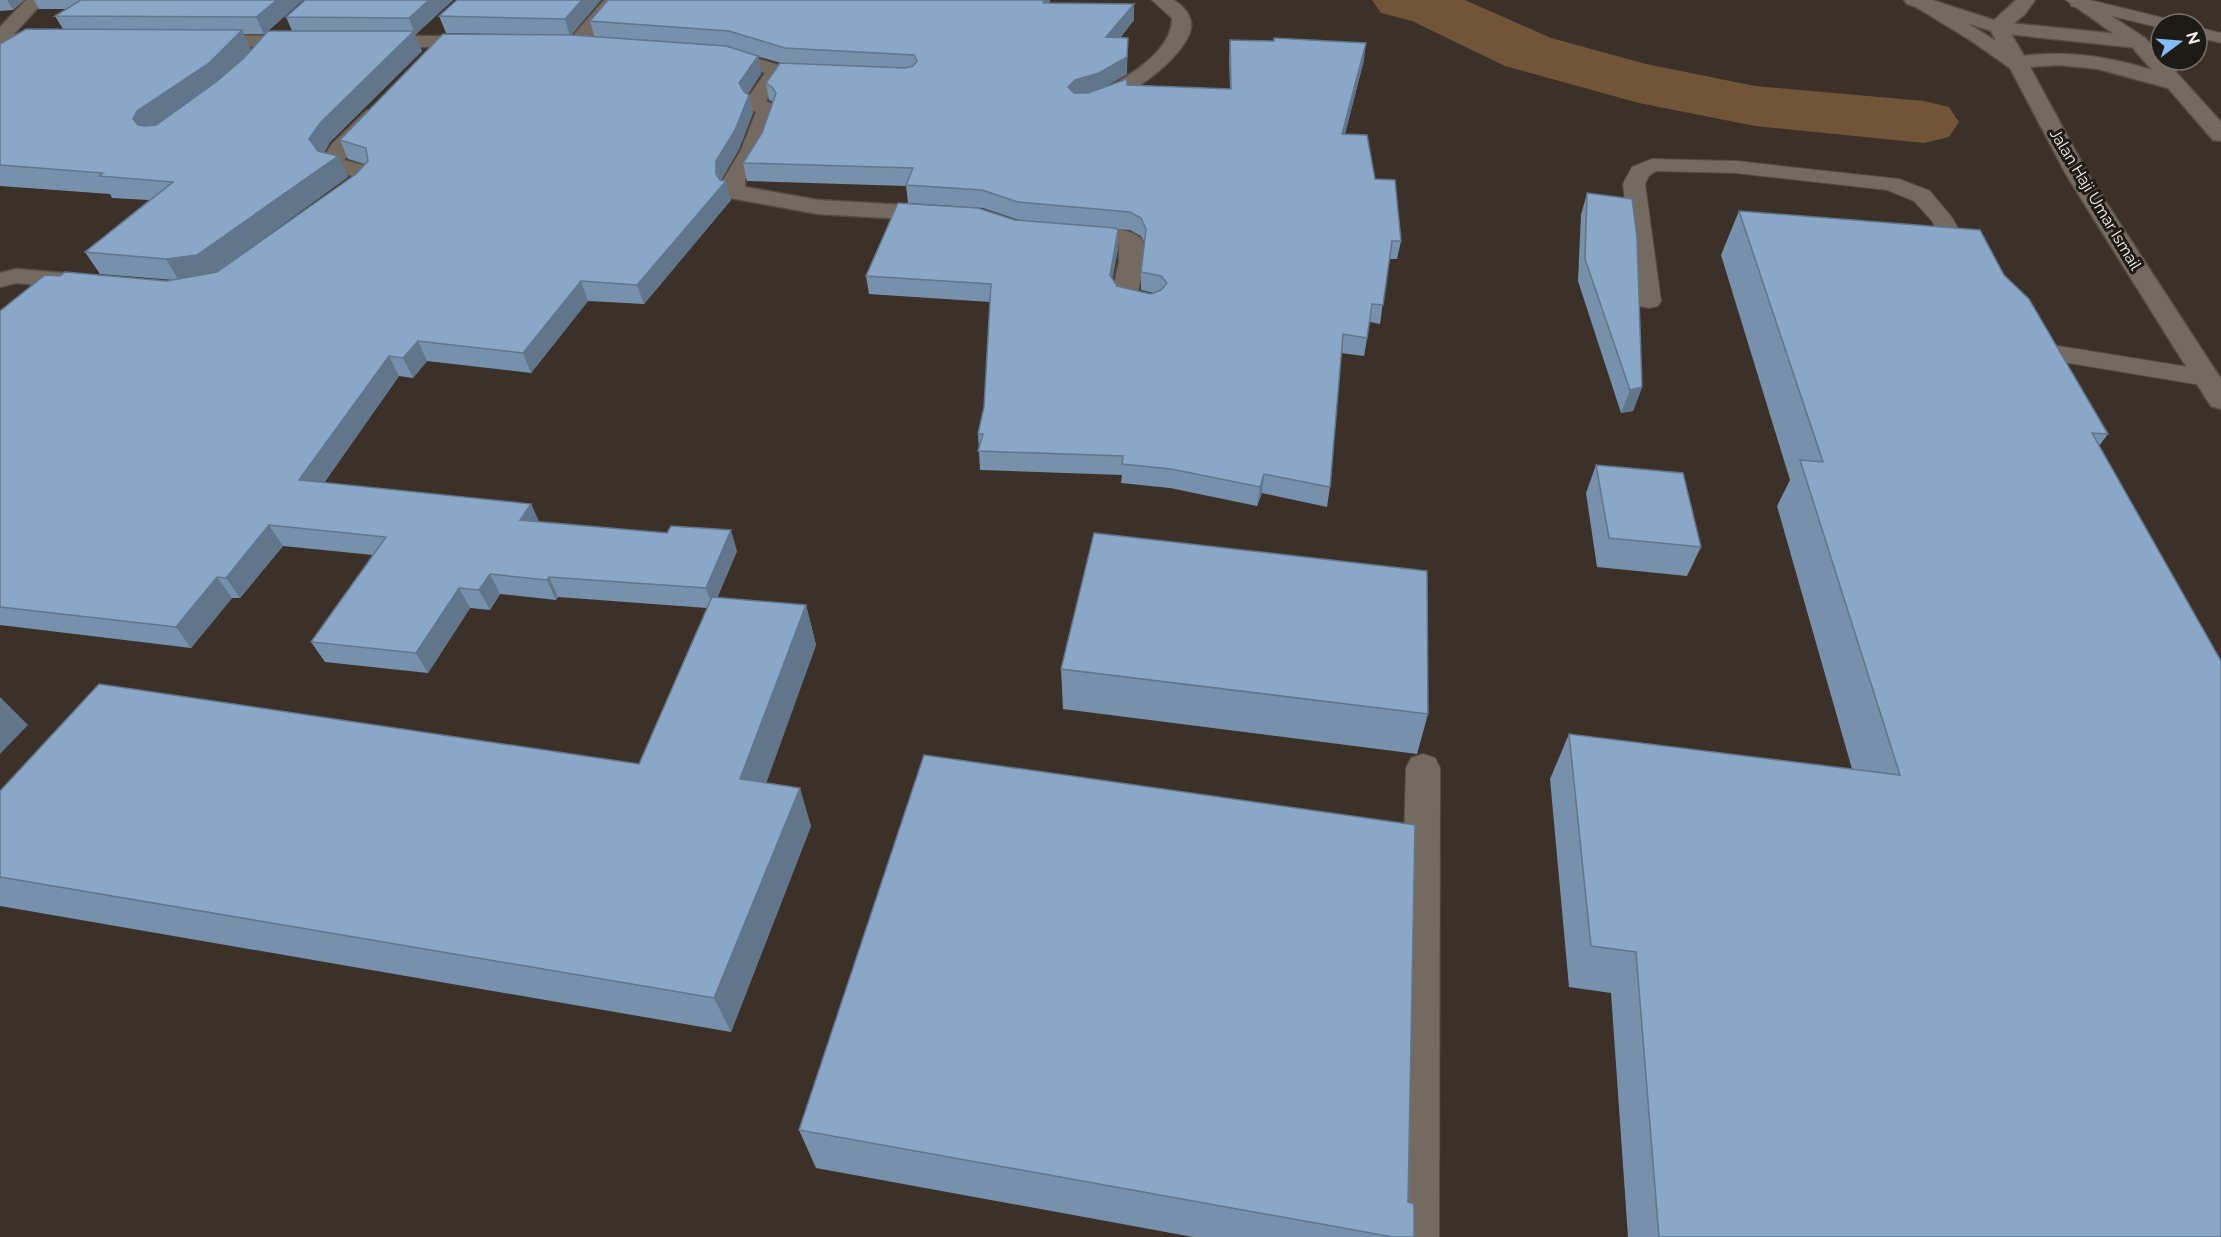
<svg xmlns="http://www.w3.org/2000/svg" width="2221" height="1237" font-family="Raleway,sans-serif">
	<rect width="100%" height="100%" fill="#3b3128"/>
	<g fill="none" stroke-linecap="round" stroke-linejoin="round">
		<polygon fill="#725439" fill-rule="evenodd" points="1372,0 1465,0 1551,38 1646,64 1755,86 1924,101 1949,107 1959,122 1949,137 1924,143 1755,126 1639,103 1505,66 1412,21 1381,13"/>
		<defs>
			<g id="service">
				<polygon points="2070,0 2090,0 2172,20 2175,24 2161,24 2161,28 2071,6"/>
				<polygon points="2197,27 2221,33 2221,43 2197,37"/>
				<polygon points="1652,159 1736,161 1899,179 1930,191 1953,219 1977,266 1973,271 1965,273 1957,271 1932,221 1914,201 1887,190 1736,173 1656,171 1649,176 1645,184 1661,301 1658,306 1649,308 1640,306 1637,301 1623,184 1632,167"/>
				<polygon points="2019,333 2040,343 2207,370 2216,372 2220,378 2216,384 2207,386 2033,357 2010,346 2006,341 2010,336"/>
				<polygon points="1423,754 1435,758 1440,768 1439,1237 1393,1237 1406,768 1411,758"/>
			</g>
			<g id="minor">
				<polygon points="26,0 45,0 14,34 57,36 60,40 57,44 0,46 0,27"/>
				<polygon points="604,0 623,0 583,48 569,48 566,44 569,40"/>
				<path d="M 1152,0 L 1174,0 C 1183,6 1192,15 1191,27 C 1188,58 1109,115 1079,107 L 1076,103 C 1081,95 1092,95 1100,91 C 1127,78 1173,51 1172,18 Z"/>
				<polygon points="1904,0 1932,0 2000,22 2138,36 2145,38 2148,42 2145,46 2138,48 1998,33 1907,4"/>
				<polygon points="201,35 302,36 309,38 312,42 309,46 302,48 194,45 191,41 194,37"/>
				<polygon points="372,36 479,36 486,38 489,42 486,46 479,48 365,46 362,42 365,38"/>
				<path d="M 717,49 C 742,51 763,62 787,67 C 799,69 813,68 825,71 L 828,75 L 825,79 L 818,81 L 782,78 L 766,101 L 774,105 L 777,109 L 763,150 L 745,180 L 745,187 L 818,200 L 939,207 L 947,209 L 951,214 L 947,219 L 939,221 L 818,214 L 725,197 L 722,192 L 723,180 L 741,150 L 756,112 L 750,109 L 745,102 L 765,73 L 730,62 L 710,59 L 707,55 L 710,51 Z"/>
				<path d="M 373,109 L 380,111 L 384,115 L 344,160 L 372,167 L 375,178 C 366,192 348,208 331,204 L 327,199 L 353,176 L 330,171 L 321,161 L 332,144 L 366,111 Z"/>
				<path d="M 1073,226 C 1088,227 1134,226 1142,240 C 1149,253 1140,278 1138,292 L 1160,297 L 1164,302 L 1160,307 L 1151,310 L 1119,303 L 1112,294 L 1119,261 L 1119,245 L 1065,238 L 1061,233 L 1065,228 Z"/>
				<polygon points="16,269 87,275 96,277 99,282 96,287 87,289 16,283 0,287 0,273"/>
			</g>
			<path id="secondary" d="M 1915,0 L 1930,0 L 1996,41 L 1989,27 L 1991,23 L 2016,0 L 2035,0 L 2025,14 L 2008,28 L 2024,56 C 2068,50 2110,57 2152,70 L 2131,46 L 2066,0 L 2087,0 L 2145,38 L 2161,56 L 2161,60 L 2165,60 L 2221,122 L 2221,141 L 2213,140 L 2168,88 L 2098,69 L 2059,65 L 2030,67 L 2089,176 L 2221,379 L 2221,409 L 2211,406 L 2207,400 L 2067,176 L 2010,68 L 1970,40 L 1916,7 L 1913,3 Z"/>
		</defs>
		<use href="#service" stroke="#554d45" stroke-width="2"/>
		<use href="#minor" stroke="#554d45" stroke-width="3"/>
		<use href="#secondary" stroke="#554d45" stroke-width="3"/>
		<use href="#service" fill="#756a60" fill-rule="evenodd"/>
		<use href="#minor" fill="#756a60" fill-rule="evenodd"/>
		<use href="#secondary" fill="#756a60" fill-rule="evenodd"/>
	</g>
	<g fill="#7790ab" fill-rule="evenodd">
		<polygon points="0,0 24,0 13,10 0,11"/>
		<path d="M 34,0 L 303,0 L 268,31 L 292,31 L 286,17 L 453,0 L 415,35 L 422,51 L 330,142 L 324,153 L 338,156 L 348,177 L 217,272 L 356,174 L 365,164 L 348,159 L 340,140 L 497,34 L 446,33 L 439,16 L 457,0 L 601,0 L 571,35 L 594,36 L 590,21 L 1050,2 L 1050,3 L 1134,20 L 1120,38 L 1127,74 L 1103,88 L 1127,85 L 1230,89 L 1229,56 L 1230,40 L 1364,60 L 1345,134 L 1375,179 L 1401,241 L 1397,259 L 1389,259 L 1380,324 L 1370,322 L 1364,356 L 1341,353 L 1330,487 L 1327,507 L 1262,493 L 1257,506 L 1170,488 L 1121,483 L 1122,475 L 980,470 L 978,434 L 984,407 L 990,302 L 869,294 L 866,276 L 1015,220 L 1062,224 L 1019,220 L 983,208 L 908,203 L 906,186 L 747,181 L 743,163 L 762,133 L 773,102 L 769,100 L 766,83 L 784,64 L 729,48 L 758,56 L 761,74 L 748,94 L 749,95 L 753,113 L 739,149 L 721,180 L 731,200 L 644,304 L 588,301 L 531,373 L 427,361 L 413,378 L 399,376 L 324,483 L 531,504 L 539,522 L 737,551 L 717,598 L 806,605 L 816,645 L 766,783 L 811,826 L 731,1032 L 0,906 L 0,791 L 639,764 L 707,608 L 558,597 L 556,600 L 500,594 L 490,610 L 470,608 L 428,673 L 325,662 L 311,642 L 373,555 L 283,546 L 240,598 L 232,598 L 191,648 L 0,625 L 0,311 L 60,276 L 167,281 L 173,280 L 100,274 L 85,252 L 149,200 L 112,198 L 110,194 L 0,186 L 0,44 L 63,29 L 55,16 L 67,9 L 39,9 ZM 268,31 L 251,50 L 243,34 L 264,34 ZM 1116,229 L 1130,230 L 1141,236 L 1145,244 L 1141,272 L 1141,290 L 1153,293 L 1151,294 L 1117,286 L 1112,279 L 1118,249 L 1118,230 Z"/>
		<polygon points="1587,193 1642,387 1633,411 1621,413 1578,281 1581,215"/>
		<polygon points="1739,211 2004,275 2108,434 2099,446 2221,1237 1628,1237 1611,993 1569,987 1550,779 1569,734 1852,769 1777,506 1790,480 1721,255"/>
		<polygon points="1596,465 1701,547 1687,576 1597,567 1586,493"/>
		<polygon points="1061,669 1428,714 1417,754 1063,709"/>
		<polygon points="799,1130 1408,1202 1414,1237 1193,1237 816,1168"/>
	</g>
	<g fill="#61758b">
		<polygon points="7,0 24,0 13,10"/>
		<polygon points="277,0 303,0 264,34 256,17"/>
		<polygon points="429,0 453,0 415,35 422,51 330,142 319,160 309,139 321,122 414,32 409,18"/>
		<polygon points="582,0 601,0 570,36 565,19"/>
		<polygon points="1044,0 1050,0 1050,2 1044,19 1043,3"/>
		<polygon points="1134,4 1134,20 1106,54 1106,37"/>
		<polygon points="242,30 251,50 219,83 145,140 133,119 137,111"/>
		<polygon points="1128,38 1127,74 1099,90 1069,104 1068,87 1075,80"/>
		<polygon points="1366,43 1364,60 1340,152 1342,134"/>
		<polygon points="758,56 761,74 743,101 739,83"/>
		<polygon points="749,95 753,113 739,149 721,180 726,181 731,200 644,304 637,285 716,174 716,161"/>
		<polygon points="338,156 348,177 210,277 179,281 166,259"/>
		<polygon points="1118,230 1118,249 1110,294 1110,275"/>
		<polygon points="581,281 588,301 531,373 523,353"/>
		<polygon points="418,341 427,361 413,378 403,358"/>
		<polygon points="389,356 399,376 311,501 299,480"/>
		<polygon points="1642,387 1633,411 1621,413 1630,390"/>
		<polygon points="1264,474 1262,493 1257,506 1260,487"/>
		<polygon points="531,504 540,524 520,520"/>
		<polygon points="269,525 283,546 240,598 226,578"/>
		<polygon points="731,530 737,551 713,608 706,588"/>
		<polygon points="490,574 500,594 490,610 479,590"/>
		<polygon points="217,577 232,598 191,648 176,627"/>
		<polygon points="549,577 558,597 556,600 547,580"/>
		<polygon points="459,588 470,608 428,673 416,653"/>
		<polygon points="806,605 816,645 754,817 740,779"/>
		<polygon points="0,697 28,725 0,754"/>
		<polygon points="800,788 811,826 731,1032 714,998"/>
	</g>
	<g fill="#8aa7c7" stroke="#61758b" stroke-width="1.5">
		<polygon points="81,0 277,0 256,17 55,16"/>
		<polygon points="305,0 429,0 409,18 286,17"/>
		<polygon points="457,0 582,0 565,19 439,16"/>
		<polygon points="608,0 1044,0 1043,3 1134,4 1106,37 1128,38 1127,57 1099,73 1075,80 1068,87 1074,93 1088,93 1127,79 1127,85 1231,89 1230,40 1274,41 1274,38 1366,43 1342,134 1367,135 1375,179 1395,180 1401,241 1392,241 1383,305 1372,304 1367,338 1343,334 1330,487 1264,474 1260,487 1171,469 1122,464 1123,456 978,451 983,434 978,434 984,407 991,284 866,276 898,203 978,208 1015,220 1115,228 1118,230 1110,275 1117,286 1151,294 1161,290 1167,283 1161,276 1141,272 1146,229 1141,218 1130,212 1018,202 982,190 906,185 913,168 743,163 762,133 776,93 772,87 766,83 780,63 905,68 913,66 917,61 914,55 785,48 729,31 590,21"/>
		<polygon points="26,29 242,30 209,63 137,111 133,119 138,125 146,126 156,125 216,82 244,58 268,31 414,31 321,122 309,139 318,151 338,156 197,255 166,259 85,252 173,182 99,176 103,173 0,165 0,44"/>
		<polygon points="443,34 571,35 726,46 758,56 739,83 744,92 749,95 735,130 716,161 716,174 720,180 726,181 637,285 581,281 523,353 418,341 403,358 389,356 299,480 531,504 520,520 667,533 671,526 731,530 706,588 549,577 547,580 490,574 479,590 459,588 416,653 311,642 386,537 269,525 226,578 217,577 176,627 0,607 0,311 45,275 60,276 65,272 167,281 217,272 356,174 368,161 366,148 340,140"/>
		<polygon points="1587,193 1632,199 1637,238 1642,387 1630,390 1585,259"/>
		<polygon points="1739,211 1980,230 2004,275 2029,299 2108,434 2092,433 2221,661 2221,1237 1659,1237 1636,952 1591,946 1569,734 1900,775 1800,460 1823,462"/>
		<polygon points="1596,465 1683,473 1701,547 1609,538"/>
		<polygon points="1094,533 1427,571 1428,714 1061,669"/>
		<polygon points="712,597 806,605 740,779 800,788 714,998 0,877 0,791 99,684 639,764"/>
		<polygon points="924,755 1415,825 1408,1202 1414,1204 1414,1237 1393,1237 799,1130"/>
	</g>
	<g text-anchor="middle" stroke-width="6" stroke-linejoin="round" paint-order="stroke">
		<g font-size="16" fill="#f8f1eb" stroke="#1e1a16">
			<text transform="translate(2096 199) rotate(59)" y="6">Jalan Haji Umar Ismail</text>
		</g>
	</g>
	<g transform="translate(2179 42) rotate(74)"><circle r="28" fill="#1e1a16" stroke="#75706b" stroke-width="1.5"/>
	<path d="M0-4.5L10 22L0 15L-10 22Z" fill="#81bdfa"/>
	<text y="-9" font-size="16" font-weight="bold" text-anchor="middle" fill="#f8f1eb">N</text>
	</g>
</svg>
